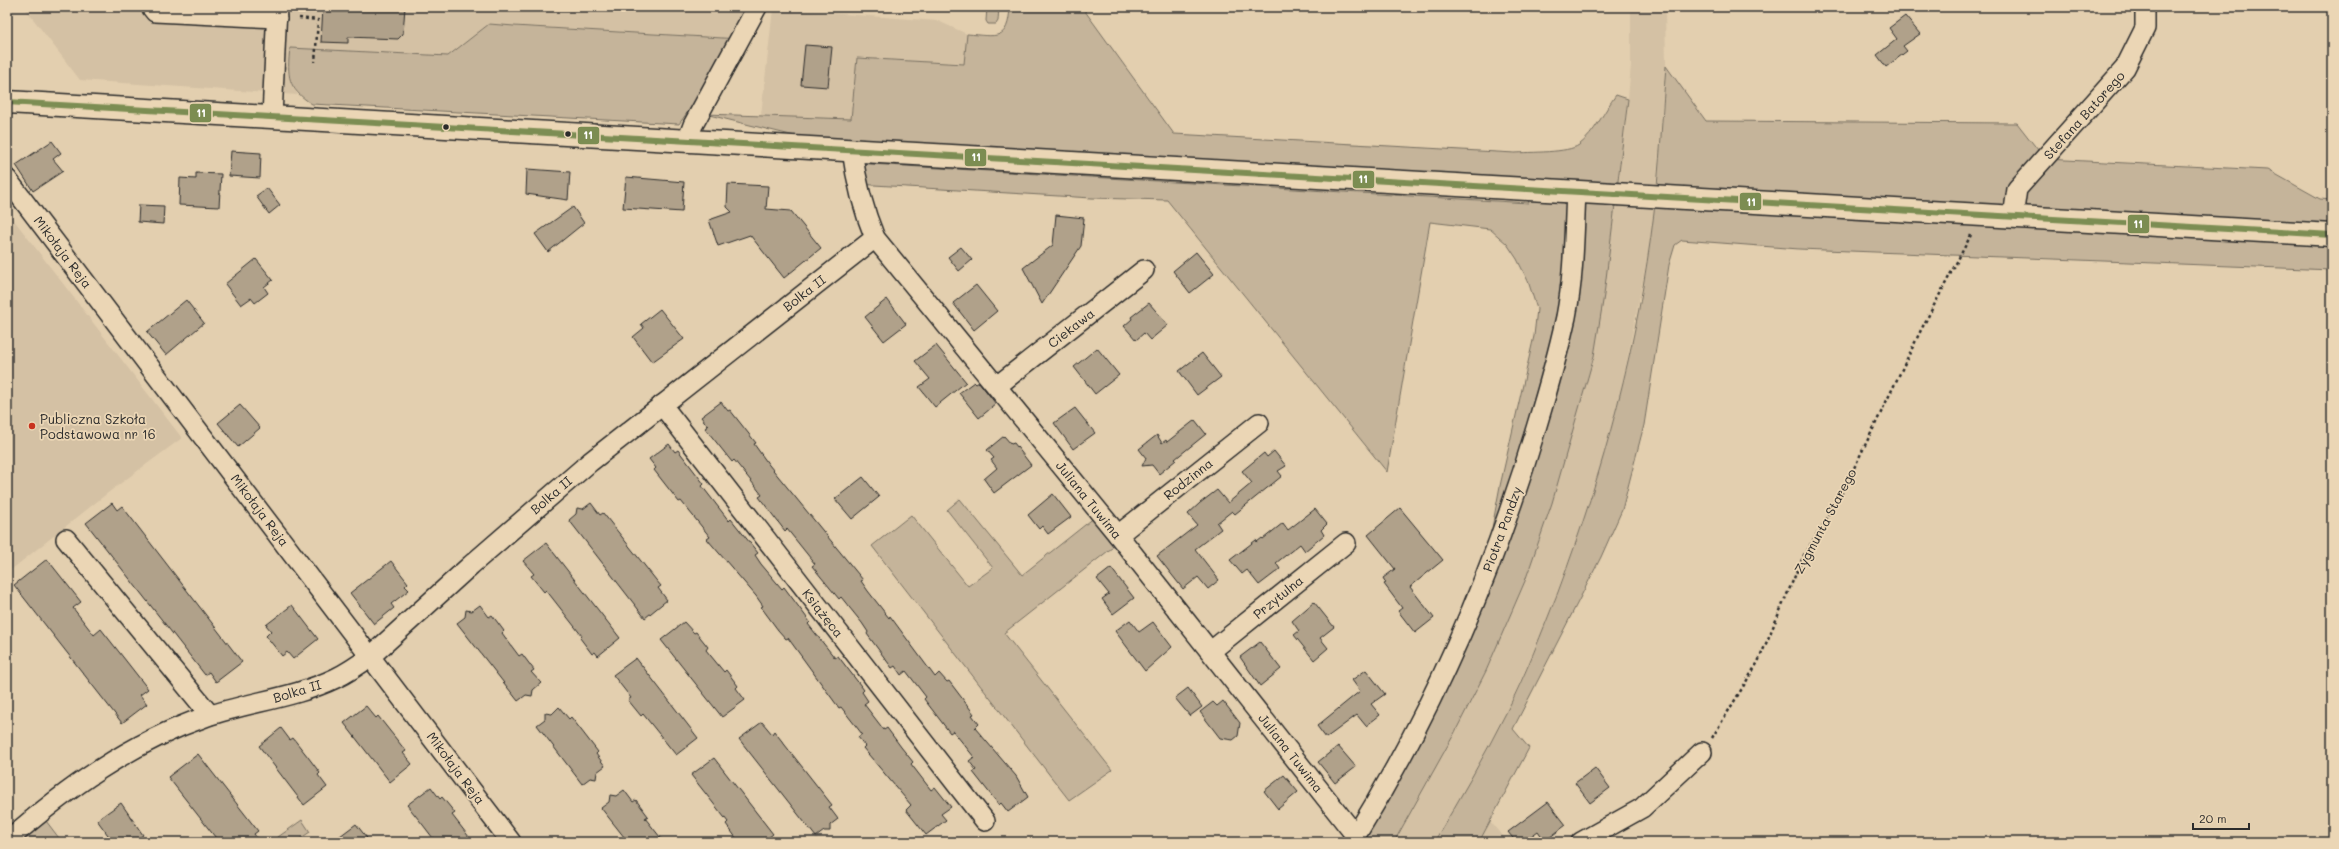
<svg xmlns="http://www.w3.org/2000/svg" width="2339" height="849" font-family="Mali,sans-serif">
	<rect width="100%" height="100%" fill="#e3cfaf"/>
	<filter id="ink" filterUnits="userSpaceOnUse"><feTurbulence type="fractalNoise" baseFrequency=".025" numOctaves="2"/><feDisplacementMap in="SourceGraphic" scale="8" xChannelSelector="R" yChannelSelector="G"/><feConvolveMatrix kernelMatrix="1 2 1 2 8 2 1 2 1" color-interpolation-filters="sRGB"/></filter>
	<g filter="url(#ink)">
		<g fill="#d4c1a4">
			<polygon points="24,7 746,7 743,32 740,39 489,24 448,56 290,48 287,71 293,88 298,95 80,80"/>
			<polygon points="1631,7 1665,7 1666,66 1654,212 1648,255 1621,391 1599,474 1577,540 1542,632 1507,711 1467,787 1434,842 1394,842 1453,736 1486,671 1525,581 1594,356 1626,121 1631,65"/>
			<polygon points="773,9 938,21 967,34 965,64 857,58 851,120 761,115"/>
			<polygon points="7,211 182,438 109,492 7,573"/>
			<polygon points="1490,821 1507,842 1479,842"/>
		</g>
		<g fill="#c5b49a" stroke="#787062">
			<polygon points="987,7 999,7 998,21 996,24 988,24 986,21"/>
			<path d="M 1010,7 L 1082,7 L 1174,134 L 1515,153 C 1530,152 1568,153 1579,145 C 1595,133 1604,111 1616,95 L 1628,99 L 1604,295 L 1594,356 L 1552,503 L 1525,581 L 1486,671 L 1453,736 L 1394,842 L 1352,842 L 1481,586 L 1500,486 L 1534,336 L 1537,309 L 1528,281 L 1517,259 L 1507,244 L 1490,229 L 1430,222 L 1387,472 L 1167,200 L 1092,198 L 857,184 L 853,163 L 1529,203 L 1524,189 L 852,150 L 705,114 L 851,119 L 857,58 L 964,64 L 967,34 C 997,36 1008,42 1010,7 Z"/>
			<path d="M 489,24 L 514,26 L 740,39 L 679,124 L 312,104 C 287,88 287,76 290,48 L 448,56 Z"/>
			<path d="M 1666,66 L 1706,121 L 2017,123 L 2045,159 L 2268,170 L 2320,199 L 2332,200 L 2332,270 L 1799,249 L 1682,240 L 1675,245 L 1669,265 L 1644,425 L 1622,510 L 1601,557 L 1513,729 L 1529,748 L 1479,842 L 1434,842 C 1459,800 1484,757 1506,713 C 1526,674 1542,632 1558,592 C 1604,470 1638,343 1654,213 C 1660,165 1662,115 1666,66 Z"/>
			<polygon points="960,499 1022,575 1100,513 1122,540 1004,633 1112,770 1069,800 872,546 911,515 968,586 993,568 947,510"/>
			<polygon points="40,813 62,842 7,842"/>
			<polygon points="302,820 310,832 295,842 271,842"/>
		</g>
		<g fill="#b0a18a" stroke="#2b2b2b">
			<polygon points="323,7 405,7 403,34 398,39 348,37 348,43 321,42"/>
			<polygon points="1905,16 1920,34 1903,46 1907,51 1886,67 1877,55 1897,39 1889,28"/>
			<polygon points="805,45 832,47 828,87 801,85"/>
			<polygon points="52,141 61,153 53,159 63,171 33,191 16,165"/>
			<polygon points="231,151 261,153 260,178 229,176"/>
			<polygon points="527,169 570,172 568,200 526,194"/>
			<polygon points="196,173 221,174 219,207 179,205 180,178 196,179"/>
			<polygon points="626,177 684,182 682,212 623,208"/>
			<polygon points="728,184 768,186 766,209 791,211 821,248 784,278 750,235 718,246 709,220 732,212 727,207"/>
			<polygon points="267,188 280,205 269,214 256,196"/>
			<polygon points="139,205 164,206 163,224 138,222"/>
			<polygon points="573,207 584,223 548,252 535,234"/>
			<polygon points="1056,215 1084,218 1081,246 1042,304 1023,268 1053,245"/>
			<polygon points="961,247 972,260 959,271 948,257"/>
			<polygon points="1196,252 1214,274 1190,293 1173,271"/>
			<polygon points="256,259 273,280 264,287 268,293 255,303 251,298 241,305 225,284"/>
			<polygon points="976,285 997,311 974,330 953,303"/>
			<polygon points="887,299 906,324 884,341 865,317"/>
			<polygon points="186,300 204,323 166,355 147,332"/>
			<polygon points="1149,303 1168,325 1150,340 1144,333 1136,340 1124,326 1132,319 1131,317"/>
			<polygon points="660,309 684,339 652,362 633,337 644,328 641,324"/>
			<polygon points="936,345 966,382 935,407 919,387 930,379 915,361"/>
			<polygon points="1097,348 1119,375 1095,394 1074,367"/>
			<polygon points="1202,353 1221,377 1197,395 1179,371"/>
			<polygon points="974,382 976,384 979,382 996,404 979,418 959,393"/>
			<polygon points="721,402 728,411 730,410 756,443 754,444 769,465 863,580 861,581 868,591 889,618 890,616 935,677 939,673 947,682 949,681 974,714 972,715 979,724 975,728 1016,776 1028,797 1008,812 1001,803 999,805 973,772 976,770 969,761 974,757 953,731 950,733 924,699 926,697 906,671 901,675 895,666 892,668 867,634 868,632 862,623 841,597 839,599 812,566 815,564 787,529 785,531 759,497 762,495 755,486 734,460 732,462 705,428 708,426 701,417"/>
			<polygon points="240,405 260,428 238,447 218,423"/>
			<polygon points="1075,408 1095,433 1073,449 1054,423"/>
			<polygon points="1195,420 1206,434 1175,459 1176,460 1159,474 1152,465 1142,466 1146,458 1139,449 1157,435 1162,443 1166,440 1167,442"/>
			<polygon points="1004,436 1011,444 1014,443 1031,465 994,493 984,479 997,468 991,460 994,458 987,450"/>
			<polygon points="669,444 675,452 678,450 704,484 702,486 729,521 731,519 758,553 755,555 761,564 782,589 784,587 810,622 808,624 835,658 838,656 864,690 862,692 868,701 864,704 884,730 887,728 901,747 913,762 911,764 931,790 935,787 951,807 941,814 946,820 926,835 906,810 911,805 863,748 865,746 858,737 862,734 841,707 839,708 788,638 786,639 778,630 761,607 763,606 756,596 707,539 710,537 681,501 679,502 654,470 656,468 649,459"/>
			<polygon points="1274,451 1286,466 1278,471 1282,476 1235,514 1232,511 1217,523 1221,529 1195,549 1219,580 1208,589 1198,577 1183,589 1157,556 1197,525 1188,514 1200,503 1217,490 1228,503 1252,483 1242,471 1264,453 1267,457"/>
			<polygon points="863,477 879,497 852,519 835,499"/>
			<polygon points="1053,494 1071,517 1048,534 1042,526 1039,529 1028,515"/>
			<polygon points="112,503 117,510 122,506 242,662 216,682 209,672 205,675 86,523"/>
			<polygon points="591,503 600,515 603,513 656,580 661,586 658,588 667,600 645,618 569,520 576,514 577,508 583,509"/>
			<polygon points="1400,508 1443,560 1410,587 1434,618 1415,633 1398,611 1402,608 1384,584 1386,583 1383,578 1395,569 1368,535"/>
			<polygon points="1315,509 1327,524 1321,530 1324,535 1305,551 1300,544 1276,563 1280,569 1259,585 1247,570 1242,574 1230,560 1256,540 1257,542 1262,538 1263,539 1283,523 1288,530"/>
			<polygon points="546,543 620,638 598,656 595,652 592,654 580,638 582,636 546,590 544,592 531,576 534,574 523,561"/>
			<polygon points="47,559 81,602 73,608 94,635 101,629 148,689 140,695 147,704 122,723 14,585"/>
			<polygon points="391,561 408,583 405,586 409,590 391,604 394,608 374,624 350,593"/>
			<polygon points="1111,568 1134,598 1113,614 1102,599 1109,594 1097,579"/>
			<polygon points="1314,602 1334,627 1320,638 1328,648 1314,660 1294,635 1299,631 1292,621"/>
			<polygon points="292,605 318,639 293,659 287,652 282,656 266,636 271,631 266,625"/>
			<polygon points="480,605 489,617 492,615 504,631 502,633 510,644 519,656 522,654 534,670 531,672 541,683 533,690 532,696 526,695 518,701 457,623 465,617 466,610 472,611"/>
			<polygon points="1130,620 1139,632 1153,622 1172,647 1145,671 1115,631"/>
			<polygon points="684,622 694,633 696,632 708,647 706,650 724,672 726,670 738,686 736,688 745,700 722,717 661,640"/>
			<polygon points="1260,642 1281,669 1260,686 1240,657"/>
			<polygon points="636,658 698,738 676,755 643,714 641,716 628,700 631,698 613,675"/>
			<polygon points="1366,670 1385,694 1371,704 1380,715 1366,726 1357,715 1326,738 1317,726 1360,691 1352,680"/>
			<polygon points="1188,688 1202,707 1190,716 1175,698"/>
			<polygon points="1223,701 1240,723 1238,736 1233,740 1220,738 1200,712 1213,702 1217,706"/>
			<polygon points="366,706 376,718 378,716 401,745 406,751 403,753 412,764 390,782 344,723"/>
			<polygon points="559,707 569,719 571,717 598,752 596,754 605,766 597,772 596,779 590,778 582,784 537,725 545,719 545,713 552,714"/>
			<polygon points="762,722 772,734 774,731 832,805 829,807 838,819 830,825 830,831 824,831 816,837 739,739"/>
			<polygon points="281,728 290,740 293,738 308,757 320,773 318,775 327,787 304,805 259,746"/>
			<polygon points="1338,746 1356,767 1335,783 1318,762"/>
			<polygon points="198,754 258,831 254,834 260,842 219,842 168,777"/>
			<polygon points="714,758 773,834 763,842 739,842 726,824 728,822 691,775"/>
			<polygon points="1595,768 1610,788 1590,803 1575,783"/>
			<polygon points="1284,775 1298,792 1278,809 1264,791"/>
			<polygon points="431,787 440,799 442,797 455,813 452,815 473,842 436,842 423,825 407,805"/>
			<polygon points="624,790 633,802 636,800 648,816 645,818 664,842 628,842 617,828 601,808 609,802 610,795 616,796"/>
			<polygon points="1548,802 1566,825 1545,841 1538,831 1523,842 1516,842 1508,832"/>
			<polygon points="121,803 143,835 134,842 113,842 97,820"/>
			<polygon points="356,824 370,842 332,842"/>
		</g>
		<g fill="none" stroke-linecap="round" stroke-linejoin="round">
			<defs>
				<g id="minor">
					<polyline points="151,7 155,12 277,18"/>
					<polyline points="272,117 277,7"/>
					<polyline points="687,141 693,125 757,7"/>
					<path d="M 852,150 C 856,181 863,209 875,238 L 1118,535 L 1356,836"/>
					<polyline points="7,179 511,842"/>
					<polyline points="2013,217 2017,189 2125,68 2145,28 2145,7"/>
					<polyline points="997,386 1144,270"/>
					<polyline points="662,405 985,821"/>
					<polyline points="1118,535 1259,423"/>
					<polyline points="66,539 210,715"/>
					<polyline points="1211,651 1346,543"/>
					<path d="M 7,841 C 66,789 130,743 205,717 C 248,702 295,698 336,678 C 349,672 360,664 371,656 L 471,565 L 590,462 L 875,238"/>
					<path d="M 1352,842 C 1432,713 1494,571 1537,425 C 1548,389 1558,353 1566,317 C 1574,276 1574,233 1576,191"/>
					<polyline points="1581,842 1642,808 1702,752"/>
				</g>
				<polyline id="major" points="7,102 2332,235"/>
			</defs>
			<use href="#minor" stroke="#2b2b2b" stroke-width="22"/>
			<use href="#major" stroke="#2b2b2b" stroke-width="25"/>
			<g stroke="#2b2b2b" stroke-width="2.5" stroke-dasharray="3 3" stroke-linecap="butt">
				<polyline points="299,18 318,20 315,62"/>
				<polyline points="1712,738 1758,662 1804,555 1839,499 1921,330 1971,235"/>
			</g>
			<use href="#minor" stroke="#ebd6b5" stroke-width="19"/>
			<use href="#major" stroke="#ebd6b5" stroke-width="22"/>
			<defs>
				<polyline id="bus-1" points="7,102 2332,235"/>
			</defs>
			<use href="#bus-1" stroke="#ebd6b5" stroke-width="9"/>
			<use href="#bus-1" stroke="#7c8d52" stroke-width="6"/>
		</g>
	</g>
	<g fill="#2b2b2b" stroke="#ebd6b5" stroke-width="1.5">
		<circle cx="446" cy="127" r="3.5"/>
		<circle cx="568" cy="134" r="3.5"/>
	</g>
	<circle fill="#c8321e" stroke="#ebd6b5" stroke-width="1.5" cx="32" cy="426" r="4"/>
	<g text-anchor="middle" stroke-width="3.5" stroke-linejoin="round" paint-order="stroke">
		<g font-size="13" fill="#2b2b2b" stroke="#ebd6b5">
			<text transform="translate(2084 115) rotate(-48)" y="5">Stefana Batorego</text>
			<text transform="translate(63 252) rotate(53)" y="5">Mikołaja Reja</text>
			<text transform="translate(804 293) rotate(-38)" y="5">Bolka II</text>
			<text transform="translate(1071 328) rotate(-38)" y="5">Ciekawa</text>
			<text transform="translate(1188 479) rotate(-38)" y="5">Rodzinna</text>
			<text transform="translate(551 495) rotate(-41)" y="5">Bolka II</text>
			<text transform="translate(1089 500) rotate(51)" y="5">Juliana Tuwima</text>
			<text transform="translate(260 510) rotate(53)" y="5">Mikołaja Reja</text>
			<text transform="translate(1825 521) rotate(-62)" y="5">Zygmunta Starego</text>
			<text transform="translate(1502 529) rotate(-70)" y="5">Piotra Pandzy</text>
			<text transform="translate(1278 597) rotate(-39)" y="5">Przytulna</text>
			<text transform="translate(823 613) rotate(52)" y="5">Książęca</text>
			<text transform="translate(297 691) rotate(-17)" y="5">Bolka II</text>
			<text transform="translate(1291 753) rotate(52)" y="5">Juliana Tuwima</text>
			<text transform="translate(456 768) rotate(53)" y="5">Mikołaja Reja</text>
		</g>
		<g font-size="13" fill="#2b2b2b" stroke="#ebd6b5" text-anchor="start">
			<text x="40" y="424">Publiczna Szkoła<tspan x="40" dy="15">Podstawowa nr 16</tspan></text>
		</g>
	</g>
	<g stroke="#ebd6b5" stroke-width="1.5">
		<rect x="189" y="103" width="23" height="20" rx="4" fill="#7c8d52"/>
		<rect x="577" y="126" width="23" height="19" rx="4" fill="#7c8d52"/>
		<rect x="964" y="148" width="23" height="19" rx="4" fill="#7c8d52"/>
		<rect x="1352" y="170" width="23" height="19" rx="4" fill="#7c8d52"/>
		<rect x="1739" y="192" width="23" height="19" rx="4" fill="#7c8d52"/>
		<rect x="2127" y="214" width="23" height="20" rx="4" fill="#7c8d52"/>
	</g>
	<g font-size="11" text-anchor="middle" font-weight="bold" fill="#fff">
		<text x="201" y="117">11</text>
		<text x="588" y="139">11</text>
		<text x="976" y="161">11</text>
		<text x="1363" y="183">11</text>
		<text x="1751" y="206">11</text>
		<text x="2138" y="228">11</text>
	</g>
	<rect width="2339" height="849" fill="none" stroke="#ebd6b5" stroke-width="24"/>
	<rect x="12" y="12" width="2315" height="825" fill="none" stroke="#2b2b2b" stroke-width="1.5" filter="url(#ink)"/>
	<path d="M2193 823v6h56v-6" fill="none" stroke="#2b2b2b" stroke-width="2"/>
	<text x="2199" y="823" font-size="12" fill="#2b2b2b" stroke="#ebd6b5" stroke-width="3" paint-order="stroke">20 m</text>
</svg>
